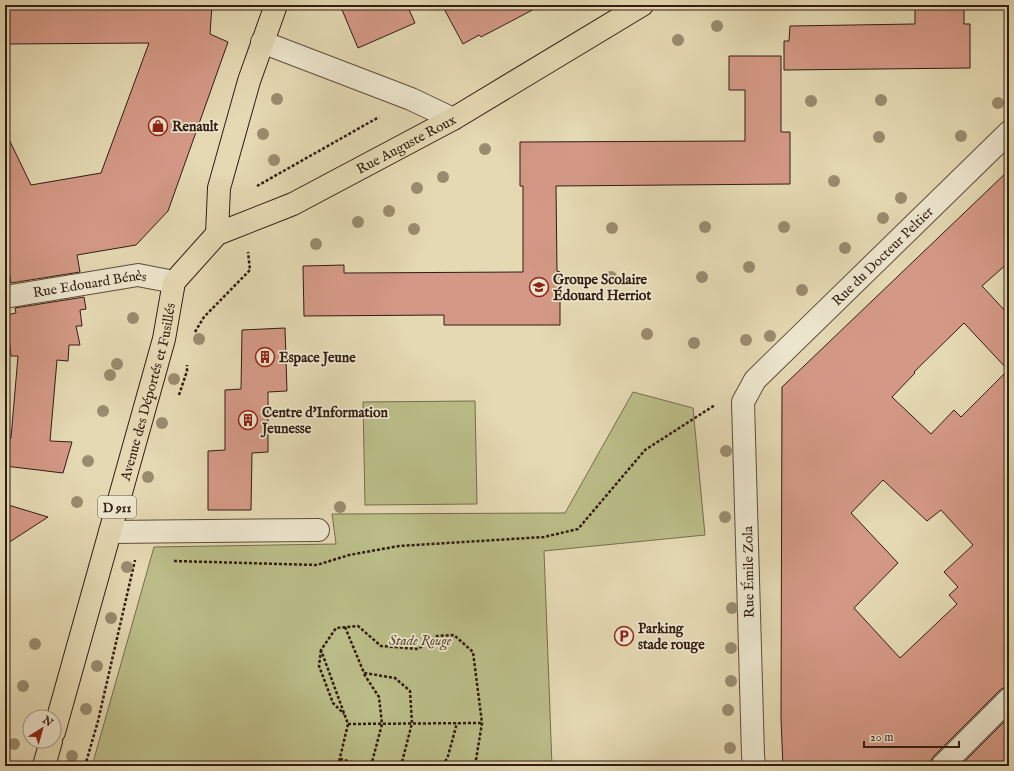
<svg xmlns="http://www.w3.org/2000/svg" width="1014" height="771" font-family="'IM FELL English',serif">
	<rect width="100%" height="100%" fill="#e4d9b3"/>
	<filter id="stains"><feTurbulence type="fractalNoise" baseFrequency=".005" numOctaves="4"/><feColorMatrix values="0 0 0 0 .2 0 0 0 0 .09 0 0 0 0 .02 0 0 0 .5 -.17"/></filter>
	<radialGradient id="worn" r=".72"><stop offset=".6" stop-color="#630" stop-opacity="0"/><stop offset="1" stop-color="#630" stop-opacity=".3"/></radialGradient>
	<g fill="#bbbd88" stroke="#766d4d">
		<polygon points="633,392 693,408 705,535 544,551 552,766 92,766 154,547 336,544 332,514 565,513"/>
		<polygon points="475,401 477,504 365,505 363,402"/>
	</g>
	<g fill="#d49986" stroke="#321d12" fill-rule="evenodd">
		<polygon points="5,5 212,5 210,34 228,42 168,211 136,245 77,255 80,272 11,283 5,249 5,131 31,185 101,173 149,43 5,44"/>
		<polygon points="340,5 407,5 415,23 358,48"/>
		<polygon points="442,5 542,5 481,37 479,35 463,44"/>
		<polygon points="915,5 964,5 964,24 970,24 970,68 784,70 784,41 789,41 790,26 915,24"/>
		<polygon points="729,56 781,56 781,132 790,132 790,184 556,186 557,271 560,272 560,325 444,325 444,315 304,316 303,266 344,265 344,273 523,272 523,186 520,186 520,142 745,141 745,90 729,90"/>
		<path d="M 1009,170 L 1009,262 L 982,286 L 1009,315 L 1009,687 L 1005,687 L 1000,690 L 933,757 L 930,762 L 930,766 L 783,766 L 781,719 L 782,387 ZM 964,323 L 1008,370 L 961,417 L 954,410 L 931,434 L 892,397 L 915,373 L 914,372 ZM 883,480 L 927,521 L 941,510 L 973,545 L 944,572 L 958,587 L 949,595 L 957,604 L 900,658 L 854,608 L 898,563 L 851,513 Z"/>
		<polygon points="84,297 86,309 80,310 82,326 76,326 80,345 69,345 68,361 57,360 50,441 72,442 63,473 5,466 5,437 11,438 18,356 11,356 6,315 16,313 15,308"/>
		<polygon points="285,328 287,391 268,392 268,452 252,453 251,510 208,510 208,451 225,450 225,390 241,389 242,330"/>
		<polygon points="5,504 48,517 5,545"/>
		<polygon points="1009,717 1009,766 960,766"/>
	</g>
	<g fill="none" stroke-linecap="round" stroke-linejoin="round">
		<defs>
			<g id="minor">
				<polyline points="262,42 411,99 453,119"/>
				<path id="s1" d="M 5,297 L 138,275 L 174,282"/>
				<polyline points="110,532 318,530"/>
				<path id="s2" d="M 754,766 L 753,755 L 743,402 L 755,380 L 1009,132"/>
				<polyline points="942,766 1009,699"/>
			</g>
			<g id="major">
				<polyline points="217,234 219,188 249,81 276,5"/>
				<path id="s3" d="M 54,732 L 164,339 L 174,282 L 217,234 L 293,204 L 453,119 L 642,5"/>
				<polyline points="44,766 51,741"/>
			</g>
		</defs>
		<use href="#minor" stroke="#5e4c3a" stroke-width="24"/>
		<use href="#major" stroke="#321d12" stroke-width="24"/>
		<g stroke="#321d12" stroke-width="2.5" stroke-dasharray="3 2" stroke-linecap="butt">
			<polyline points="257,186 379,117"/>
			<polyline points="195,332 204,317 250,270 248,252"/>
			<polyline points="179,395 187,371 187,365"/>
			<polyline points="174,561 317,565 349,555 399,546 544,537 578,529 645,450 715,405"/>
			<polyline points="345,627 364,673 395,678 410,691 412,723 401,766"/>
			<polyline points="321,650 319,666 333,703 344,714"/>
			<polyline points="364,674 379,697 382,724 371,766"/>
			<polyline points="348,724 482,723"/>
			<polyline points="340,759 366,766"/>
			<polyline points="85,766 98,721 135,560"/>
			<polyline points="338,766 348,724 321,650 336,628 358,626 381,646 418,649 437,636 454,635 473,652 482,723 475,766"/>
			<polyline points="443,766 448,756 457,723"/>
		</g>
		<use href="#minor" stroke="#ede6ce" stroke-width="22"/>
		<use href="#major" stroke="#e4d9b3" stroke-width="22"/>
	</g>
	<g fill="#998c6e">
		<circle cx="717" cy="26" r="6"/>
		<circle cx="678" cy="40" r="6"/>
		<circle cx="277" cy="99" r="6"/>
		<circle cx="881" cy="100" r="6"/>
		<circle cx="811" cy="101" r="6"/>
		<circle cx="998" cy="103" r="6"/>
		<circle cx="263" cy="134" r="6"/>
		<circle cx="961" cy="136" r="6"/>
		<circle cx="879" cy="137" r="6"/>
		<circle cx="485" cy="149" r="6"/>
		<circle cx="274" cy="160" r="6"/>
		<circle cx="443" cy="177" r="6"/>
		<circle cx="834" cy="181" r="6"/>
		<circle cx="417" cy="188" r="6"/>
		<circle cx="901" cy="198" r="6"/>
		<circle cx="389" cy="211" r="6"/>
		<circle cx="883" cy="218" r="6"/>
		<circle cx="358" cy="222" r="6"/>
		<circle cx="705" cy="227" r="6"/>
		<circle cx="784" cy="227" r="6"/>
		<circle cx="612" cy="228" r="6"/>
		<circle cx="414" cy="229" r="6"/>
		<circle cx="316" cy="244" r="6"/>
		<circle cx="845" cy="248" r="6"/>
		<circle cx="749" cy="267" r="6"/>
		<circle cx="611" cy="277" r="6"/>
		<circle cx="702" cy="277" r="6"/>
		<circle cx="802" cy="290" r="6"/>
		<circle cx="133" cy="318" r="6"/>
		<circle cx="647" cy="334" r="6"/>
		<circle cx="770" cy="336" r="6"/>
		<circle cx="199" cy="339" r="6"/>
		<circle cx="746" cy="340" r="6"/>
		<circle cx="694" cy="343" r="6"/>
		<circle cx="117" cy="364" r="6"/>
		<circle cx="110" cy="375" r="6"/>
		<circle cx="174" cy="379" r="6"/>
		<circle cx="103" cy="411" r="6"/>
		<circle cx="162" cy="423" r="6"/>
		<circle cx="726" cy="451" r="6"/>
		<circle cx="88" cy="461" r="6"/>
		<circle cx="148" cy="477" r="6"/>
		<circle cx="77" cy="502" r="6"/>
		<circle cx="340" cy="507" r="6"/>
		<circle cx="725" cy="517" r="6"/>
		<circle cx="127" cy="567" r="6"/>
		<circle cx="732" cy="608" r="6"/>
		<circle cx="111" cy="618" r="6"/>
		<circle cx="35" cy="644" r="6"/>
		<circle cx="731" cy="648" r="6"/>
		<circle cx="97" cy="666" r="6"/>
		<circle cx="731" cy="681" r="6"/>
		<circle cx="23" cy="686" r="6"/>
		<circle cx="86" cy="709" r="6"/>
		<circle cx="728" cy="710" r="6"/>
		<circle cx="14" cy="744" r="6"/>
		<circle cx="730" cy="748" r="6"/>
		<circle cx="72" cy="756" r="6"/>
	</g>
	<defs>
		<symbol id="shop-ring" viewBox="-11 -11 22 22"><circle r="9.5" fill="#ede6ce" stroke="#8f2418" stroke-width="1.5"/><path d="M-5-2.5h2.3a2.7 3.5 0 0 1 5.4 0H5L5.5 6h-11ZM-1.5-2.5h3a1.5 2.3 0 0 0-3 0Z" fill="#8f2418"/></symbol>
		<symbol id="school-ring" viewBox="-11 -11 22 22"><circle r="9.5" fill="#ede6ce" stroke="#8f2418" stroke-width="1.5"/><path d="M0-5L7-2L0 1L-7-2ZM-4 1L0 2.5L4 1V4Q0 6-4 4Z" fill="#8f2418"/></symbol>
		<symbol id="building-ring" viewBox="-11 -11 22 22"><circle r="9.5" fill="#ede6ce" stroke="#8f2418" stroke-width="1.5"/><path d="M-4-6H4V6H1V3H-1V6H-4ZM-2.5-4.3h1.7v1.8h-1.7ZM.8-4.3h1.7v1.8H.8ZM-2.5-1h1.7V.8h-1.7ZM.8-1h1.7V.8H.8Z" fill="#8f2418"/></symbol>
		<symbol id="parking-ring" viewBox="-11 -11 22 22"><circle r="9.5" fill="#ede6ce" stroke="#8f2418" stroke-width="1.5"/><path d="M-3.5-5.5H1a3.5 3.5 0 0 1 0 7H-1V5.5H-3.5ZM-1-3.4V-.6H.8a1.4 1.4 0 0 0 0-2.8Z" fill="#8f2418"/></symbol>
	</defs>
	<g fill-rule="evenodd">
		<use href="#shop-ring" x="147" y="115" width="22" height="22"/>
		<use href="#school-ring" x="528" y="276" width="22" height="22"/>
		<use href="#building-ring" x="254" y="346" width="22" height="22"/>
		<use href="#building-ring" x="237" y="409" width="22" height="22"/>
		<use href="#parking-ring" x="613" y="625" width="22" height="22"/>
	</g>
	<g text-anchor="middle" stroke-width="3.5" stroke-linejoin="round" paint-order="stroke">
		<rect fill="#ede6ce" stroke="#6a594a" stroke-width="1" x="98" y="496" width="38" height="22" rx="3"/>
		<g font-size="13" font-weight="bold" fill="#321d12">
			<text x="117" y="512">D 911</text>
		</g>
		<g font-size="14" font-weight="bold" fill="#321d12" stroke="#ede6ce" text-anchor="start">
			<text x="172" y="131">Renault</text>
			<text x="553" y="284">Groupe Scolaire<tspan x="553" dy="16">Édouard Herriot</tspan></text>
			<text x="279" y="362">Espace Jeune</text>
			<text x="262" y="417">Centre d'Information<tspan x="262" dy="16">Jeunesse</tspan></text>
			<text x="638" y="633">Parking<tspan x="638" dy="16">stade rouge</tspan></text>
		</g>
		<g font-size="14" fill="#321d12" stroke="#ede6ce">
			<text dy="5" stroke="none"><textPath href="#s3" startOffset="740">Rue Auguste Roux</textPath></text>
			<text dy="5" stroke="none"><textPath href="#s2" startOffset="567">Rue du Docteur Peltier</textPath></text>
			<text dy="5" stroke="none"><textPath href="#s1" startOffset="86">Rue Edouard Bénès</textPath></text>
			<text dy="5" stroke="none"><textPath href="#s3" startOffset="353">Avenue des Déportés et Fusillés</textPath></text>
			<text transform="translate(748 572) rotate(-91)" y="5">Rue Émile Zola</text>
		</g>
		<g font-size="14" font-style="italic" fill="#5b4d35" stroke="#ede6ce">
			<text x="420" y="645">Stade Rouge</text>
		</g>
	</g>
	<rect width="1014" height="771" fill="none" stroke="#e4d9b3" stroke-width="20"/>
	<rect x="6" y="6" width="1002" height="759" fill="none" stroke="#321d12" stroke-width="2"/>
	<rect x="10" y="10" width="994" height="751" fill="none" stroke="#321d12"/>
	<g transform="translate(42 729) rotate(37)"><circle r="19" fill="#ede6ce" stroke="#a29683"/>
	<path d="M0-3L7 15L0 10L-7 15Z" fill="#8f2418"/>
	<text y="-6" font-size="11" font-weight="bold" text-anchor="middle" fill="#321d12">N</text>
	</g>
	<path d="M864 741v6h95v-6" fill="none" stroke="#321d12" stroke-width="2"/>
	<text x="870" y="741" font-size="12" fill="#321d12" stroke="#ede6ce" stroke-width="3" paint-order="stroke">20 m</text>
	<rect width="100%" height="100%" filter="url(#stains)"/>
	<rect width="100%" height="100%" fill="url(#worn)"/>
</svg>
